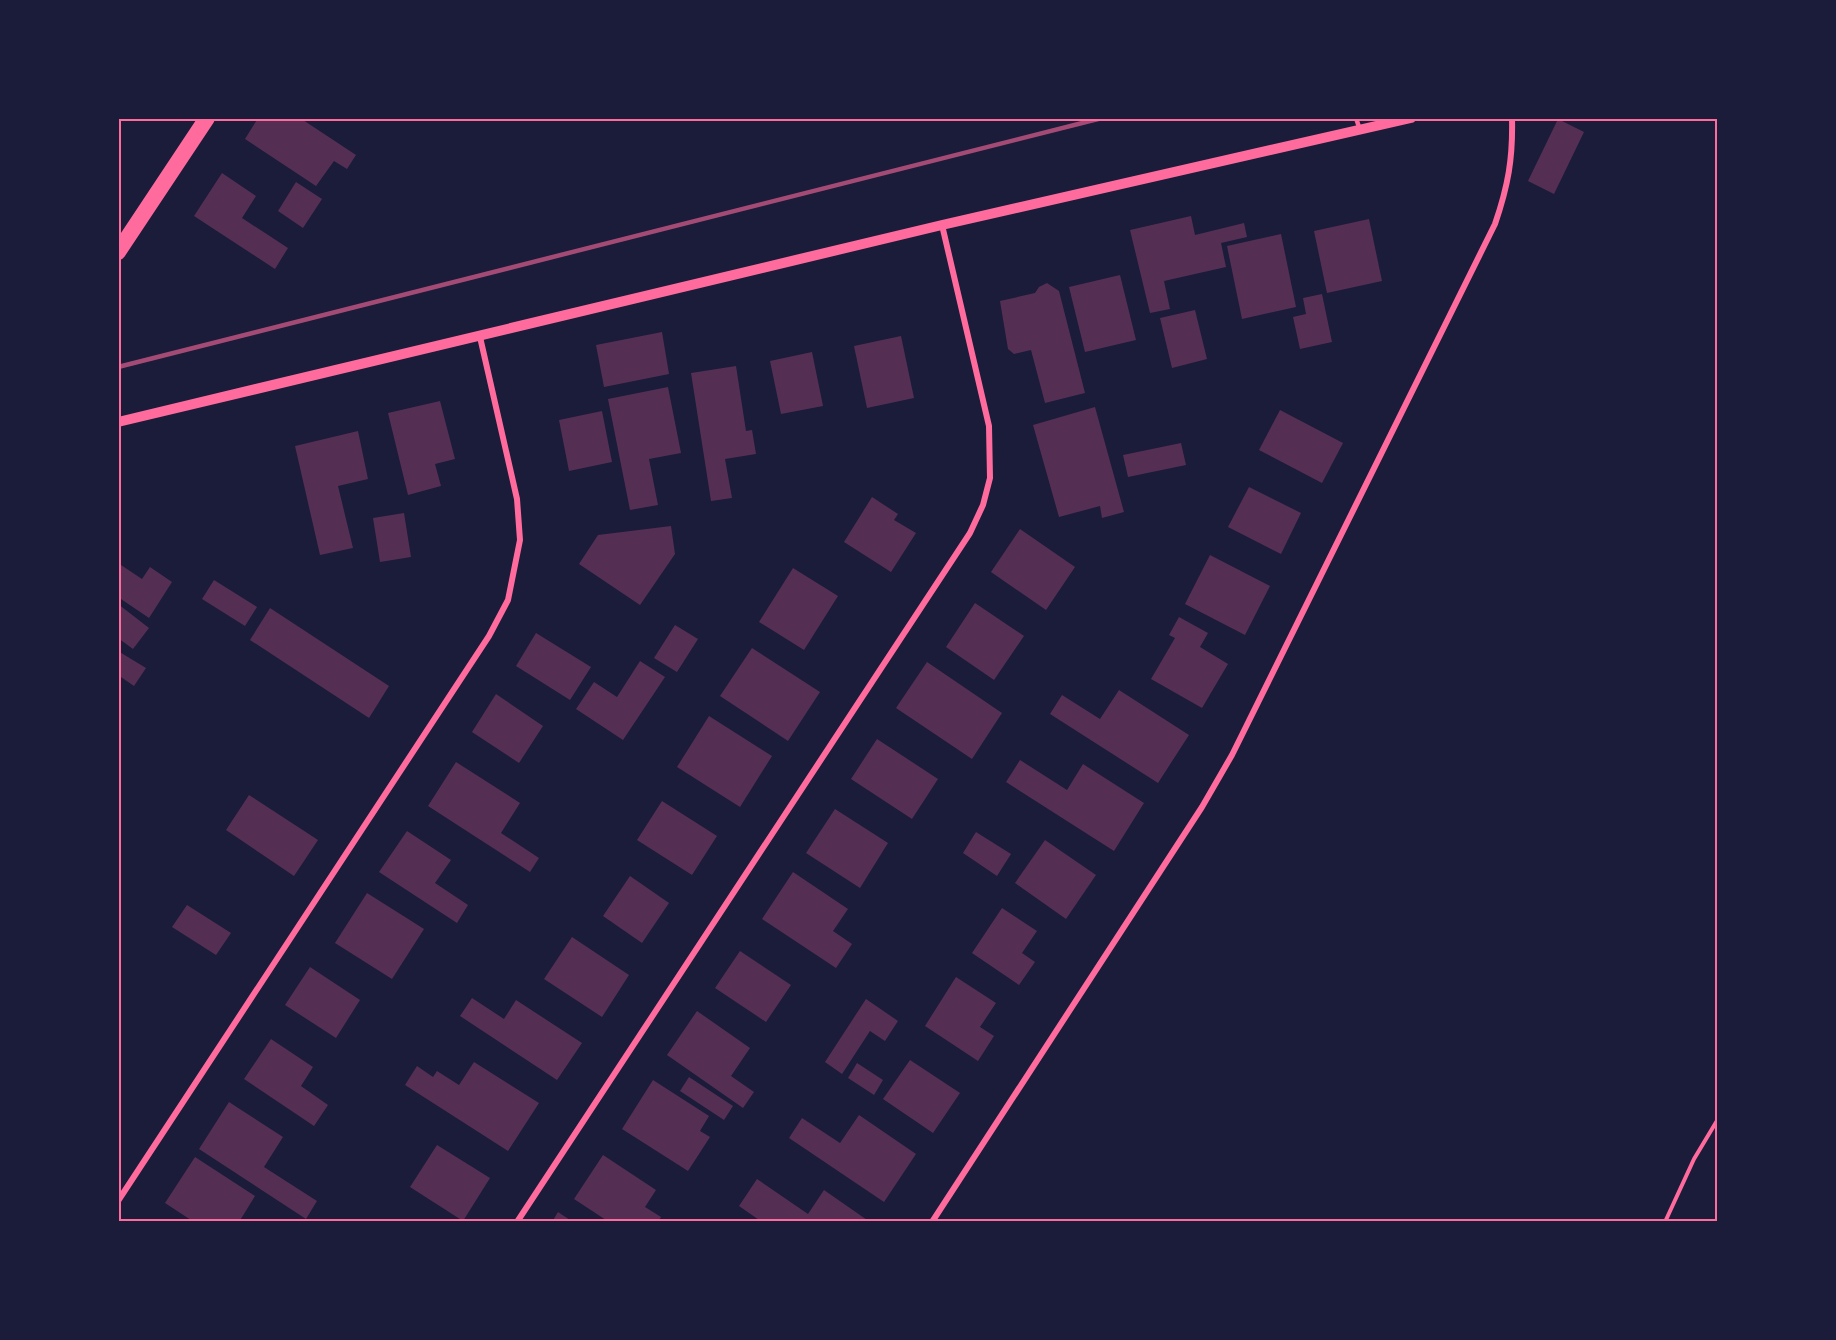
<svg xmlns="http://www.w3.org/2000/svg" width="1836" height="1340" font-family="Mulish,sans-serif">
	<rect width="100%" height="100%" fill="#1b1b3a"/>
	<g fill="#542f53">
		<polygon points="258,118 300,118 356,155 347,169 334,161 316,186 245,139"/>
		<polygon points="1558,119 1584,132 1554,194 1528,181"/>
		<polygon points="222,173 256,196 242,218 288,248 275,269 194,216"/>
		<polygon points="296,182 322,199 303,228 278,211"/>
		<polygon points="1191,216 1195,235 1244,223 1247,237 1221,243 1226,267 1164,281 1170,309 1150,313 1130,230"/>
		<polygon points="1369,219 1382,281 1327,293 1314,231"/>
		<polygon points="1281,234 1296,307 1242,319 1227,246"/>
		<polygon points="1120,275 1136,340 1085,352 1069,287"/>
		<polygon points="1047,283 1059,291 1085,393 1045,403 1031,350 1014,354 1008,349 1000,301 1035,293 1039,287"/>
		<polygon points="1322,294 1332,342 1300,349 1293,317 1306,314 1303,298"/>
		<polygon points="1195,310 1207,359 1172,368 1160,318"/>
		<polygon points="662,332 669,374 604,387 596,345"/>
		<polygon points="901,336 914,398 867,408 854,346"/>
		<polygon points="812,352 823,406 781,414 770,361"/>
		<polygon points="736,366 746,431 752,430 756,454 725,459 732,498 711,501 691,373"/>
		<polygon points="668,387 681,453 649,459 658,505 630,510 608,399"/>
		<polygon points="440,401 455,459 435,464 441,486 408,495 388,413"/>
		<polygon points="1095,407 1124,512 1102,518 1100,506 1059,517 1033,425"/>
		<polygon points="1280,410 1343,443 1322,483 1259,450"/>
		<polygon points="602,411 612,462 569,471 559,420"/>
		<polygon points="358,431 368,479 338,486 353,548 320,555 295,446"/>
		<polygon points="1181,443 1186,465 1128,477 1123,455"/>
		<polygon points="1249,487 1301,513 1281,554 1228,527"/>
		<polygon points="872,497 898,514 894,520 916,533 891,572 844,542"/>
		<polygon points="404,513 411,557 380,562 373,518"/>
		<polygon points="671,526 675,554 640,605 579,564 598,535"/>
		<polygon points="1020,529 1075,567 1046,610 991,572"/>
		<polygon points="1210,555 1270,586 1245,635 1185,604"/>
		<polygon points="118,563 142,579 150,567 172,582 149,618 118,597"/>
		<polygon points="793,568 838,596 804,650 759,622"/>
		<polygon points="214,580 257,607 245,626 202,599"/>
		<polygon points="975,603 1024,636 994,680 946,647"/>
		<polygon points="118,604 149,628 133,649 118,638"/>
		<polygon points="270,608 389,686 369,718 250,640"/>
		<polygon points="1179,617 1208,633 1200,647 1228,664 1202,708 1151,679 1175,638 1169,635"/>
		<polygon points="675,625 698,639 677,672 654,658"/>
		<polygon points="536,633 591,667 570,700 516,666"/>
		<polygon points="752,648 820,692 788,741 720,696"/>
		<polygon points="118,651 146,668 134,686 118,675"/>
		<polygon points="640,661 665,677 623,740 576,709 594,682 617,697"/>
		<polygon points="927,662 1002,713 972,759 896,708"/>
		<polygon points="1119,690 1189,735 1158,783 1050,714 1062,695 1100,719"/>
		<polygon points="496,694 543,726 519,763 472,732"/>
		<polygon points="709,716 772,756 740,807 677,767"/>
		<polygon points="877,739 938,779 912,819 851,779"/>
		<polygon points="1020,760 1067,790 1083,764 1144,803 1114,851 1006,782"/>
		<polygon points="456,762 520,803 501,833 539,858 530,872 428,806"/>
		<polygon points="249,795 318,840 294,876 226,830"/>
		<polygon points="662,801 717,836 692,875 637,840"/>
		<polygon points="835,809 888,843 860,888 806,853"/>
		<polygon points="407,831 451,860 435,883 468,905 457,923 379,872"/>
		<polygon points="976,832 1011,854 997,876 963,853"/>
		<polygon points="1045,840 1096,875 1066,919 1015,883"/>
		<polygon points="793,872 848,909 833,931 852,944 836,968 762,919"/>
		<polygon points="630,876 669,903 642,943 603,916"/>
		<polygon points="367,893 424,929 392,979 335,943"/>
		<polygon points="187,905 231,933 216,955 172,927"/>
		<polygon points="1002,908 1037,931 1022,953 1035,962 1019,985 972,953"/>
		<polygon points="572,937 629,975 602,1017 544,979"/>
		<polygon points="740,951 791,985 766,1022 715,988"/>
		<polygon points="310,967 360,1000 336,1038 285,1005"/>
		<polygon points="956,977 996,1003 980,1027 994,1036 978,1061 925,1026"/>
		<polygon points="472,998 504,1019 516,1000 582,1043 557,1080 460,1016"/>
		<polygon points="866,999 898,1021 885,1041 870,1031 842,1074 825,1062"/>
		<polygon points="697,1011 750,1048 731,1076 754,1092 743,1108 667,1055"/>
		<polygon points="271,1039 313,1067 301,1086 328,1105 314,1126 244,1079"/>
		<polygon points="910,1060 960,1093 933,1133 883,1099"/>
		<polygon points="474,1062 539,1103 508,1151 405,1085 417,1066 433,1077 437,1071 459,1085"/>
		<polygon points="857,1063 883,1080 874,1095 848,1078"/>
		<polygon points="689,1077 733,1106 724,1120 680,1091"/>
		<polygon points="653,1080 709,1116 700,1131 710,1137 688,1171 622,1129"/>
		<polygon points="229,1102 283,1137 264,1167 317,1201 306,1219 199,1149"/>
		<polygon points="859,1115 916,1154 884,1202 789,1138 802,1118 840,1143"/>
		<polygon points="437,1145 490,1178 463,1221 410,1187"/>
		<polygon points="603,1155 656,1190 645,1207 661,1217 658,1222 609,1222 574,1199"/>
		<polygon points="195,1157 255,1196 239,1222 194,1222 165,1203"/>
		<polygon points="757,1179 808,1214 824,1190 870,1222 762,1222 739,1206"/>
		<polygon points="558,1212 573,1222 552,1222"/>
	</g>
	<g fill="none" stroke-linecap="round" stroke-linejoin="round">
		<polyline stroke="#ff6b9d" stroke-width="4" points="1665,1222 1694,1159 1718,1119"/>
		<polyline stroke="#ff6b9d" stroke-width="4.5" points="1356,118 1360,130"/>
		<g stroke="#ff6b9d" stroke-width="6">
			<polyline points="118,1201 489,636 508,600 520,540 517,499 480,337"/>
			<polyline points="517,1222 970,533 983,505 990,478 989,426 942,225"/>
			<path d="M 932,1222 L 1202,807 L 1232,755 L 1495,224 C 1508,186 1513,159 1512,118"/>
		</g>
		<polyline stroke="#ff6b9d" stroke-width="10" points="118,422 942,225 1411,118"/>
		<polyline stroke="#ff6b9d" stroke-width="16" points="118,252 207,118"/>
		<polyline stroke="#a44b75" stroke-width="4.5" points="118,367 1102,118"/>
	</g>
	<rect width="1836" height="1340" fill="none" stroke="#1b1b3a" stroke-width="240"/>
	<rect x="120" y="120" width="1596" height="1100" fill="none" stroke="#ff6b9d" stroke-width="2"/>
</svg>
